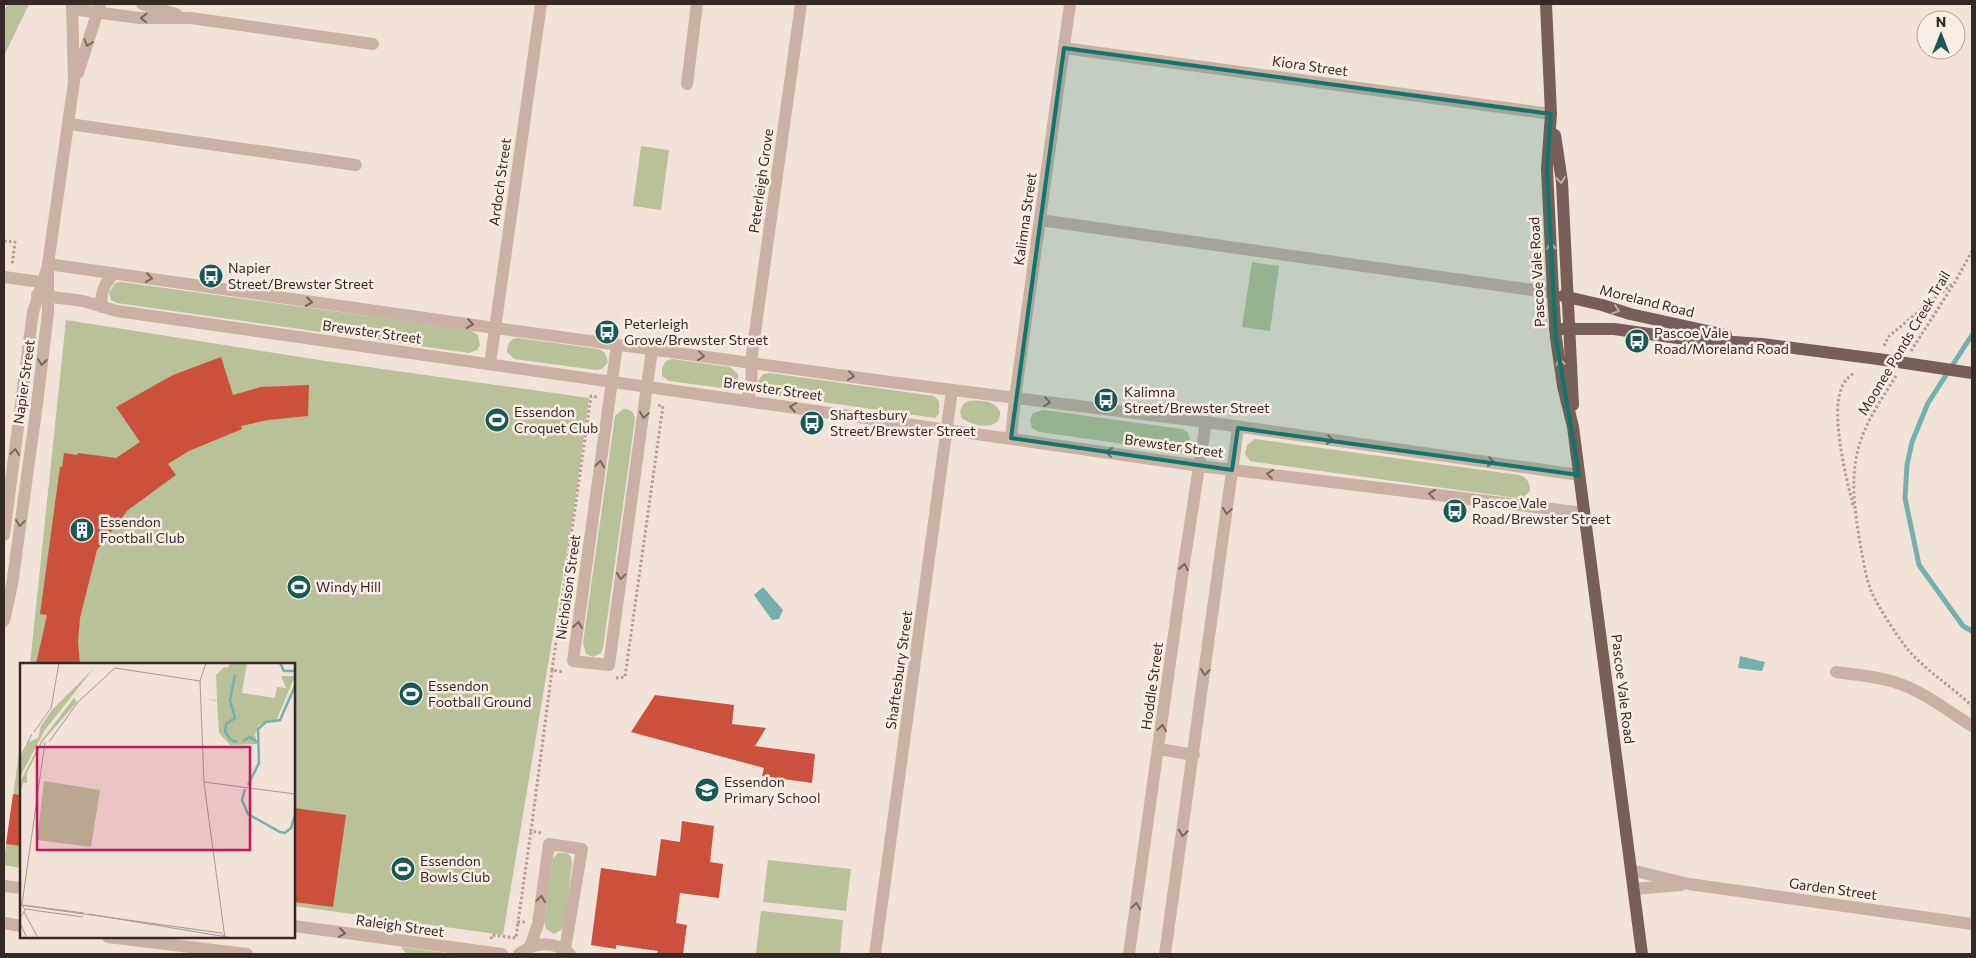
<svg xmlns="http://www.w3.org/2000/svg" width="1976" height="958" font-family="Commissioner,sans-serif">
	<rect width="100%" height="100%" fill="#f2e3d8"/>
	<g fill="#b8c198">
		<polygon points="8,4 46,4 46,5 29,4 4,56 4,11"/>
		<polygon points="641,146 669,150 661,210 633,206"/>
		<polygon points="1252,262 1279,266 1270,331 1242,327"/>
		<polygon points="121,282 470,330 478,335 480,345 477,350 469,353 117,303 111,300 109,293 115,283"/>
		<polygon points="66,320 326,361 589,398 574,509 503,935 294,906 294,664 30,664"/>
		<path d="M 518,338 L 599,349 L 605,353 L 608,362 L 602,369 L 596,370 L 514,359 L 507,352 C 507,345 510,338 518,338 Z"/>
		<path d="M 672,359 L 730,367 L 738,374 C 739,382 737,387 729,389 L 669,381 L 662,376 L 662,368 L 666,361 Z"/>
		<polygon points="770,373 934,396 939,401 939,414 935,418 766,394 759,388 758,381 763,374"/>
		<path d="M 968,401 C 980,400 993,400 1000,411 C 1002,432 973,427 962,418 C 958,411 961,405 968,401 Z"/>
		<path d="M 623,409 C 631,409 634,412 635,419 L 603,648 L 601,653 L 593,657 L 586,654 L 583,643 L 615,416 Z"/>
		<polygon points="1044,410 1182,429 1188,433 1191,444 1185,451 1180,452 1039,432 1032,428 1030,420 1033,413"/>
		<path d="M 1255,439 L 1519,475 C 1527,478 1530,482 1530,491 L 1523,498 L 1517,498 L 1256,462 L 1250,461 L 1245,454 L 1247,445 Z"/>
		<polygon points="21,739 21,868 4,865 4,861"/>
		<polygon points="558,853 567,853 571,857 572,863 565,922 561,930 554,934 546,929 544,922 553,859"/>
		<polygon points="768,860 851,869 846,911 763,902"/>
		<polygon points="761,911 843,920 840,954 756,953"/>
		<polygon points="401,947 454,954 407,954"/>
	</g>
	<g fill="#76b0ad">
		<polygon points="763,587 783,610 779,619 772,620 754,595"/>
		<polygon points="1740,656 1765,662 1762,671 1738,668"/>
	</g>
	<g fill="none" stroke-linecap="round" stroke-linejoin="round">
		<polyline stroke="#76b0ad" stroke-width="5" points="1972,335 1928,403 1912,442 1907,465 1905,498 1919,565 1963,626 1972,631"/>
	</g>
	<g fill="#cb513d">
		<polygon points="221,357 233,395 261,387 309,385 308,416 268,420 241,426 242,429 189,451 168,464 176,475 128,510 97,550 80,618 78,642 80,664 36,664 47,615 40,614 60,467 62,467 64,453 77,455 78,453 116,458 140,442 116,407 173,375"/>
		<polygon points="655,695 734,705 732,724 766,728 755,746 815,754 812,783 762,776 764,768 631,732"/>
		<polygon points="13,794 21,795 21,846 6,844"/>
		<polygon points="294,808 346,815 333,907 294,902"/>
		<polygon points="682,821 714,826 710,862 723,864 719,898 680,893 676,923 687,925 683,954 657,954 658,951 616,945 616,949 591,945 601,868 656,876 661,839 680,842"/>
	</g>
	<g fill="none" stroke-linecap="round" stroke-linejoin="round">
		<g stroke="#b69b8e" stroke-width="3" stroke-dasharray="2.5 2.5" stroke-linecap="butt">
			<polyline points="4,241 15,242 12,265"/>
			<polyline points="1884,346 1888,337 1952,284"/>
			<polyline points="1911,351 1955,282 1972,251"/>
			<path d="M 1896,376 C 1881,400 1863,425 1857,454 C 1850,485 1856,518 1861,549 C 1864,563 1866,579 1872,593 C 1878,607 1899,639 1909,651 C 1928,672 1952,687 1972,706"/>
			<path d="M 1853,505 C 1846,477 1830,414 1842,387 C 1844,381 1849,377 1854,373"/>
			<polyline points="552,670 591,396 597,397"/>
			<polyline points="616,678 625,677 663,406 657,405"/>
			<polyline points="541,833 531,831 552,670 563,672"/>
			<polyline points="525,922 518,922 531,831"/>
			<polyline points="491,939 492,935 516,938 518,922"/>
		</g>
		<g stroke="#cab1a4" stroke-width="12">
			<polyline points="142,4 176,14"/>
			<polyline points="72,9 139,18 191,18 373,44"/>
			<polyline points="1064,48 1551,114"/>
			<polyline points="78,73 100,4"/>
			<polyline points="687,84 697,4"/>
			<polyline points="69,124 356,165"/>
			<polyline points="1040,220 1553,293"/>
			<polyline points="48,264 495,328 890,382 1206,422 1579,475"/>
			<polyline points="4,277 48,283"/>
			<polyline points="37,295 83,301 117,311 1200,466 1584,513"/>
			<path d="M 102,307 C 99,294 105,283 114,273"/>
			<polyline points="617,345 573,661 609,665 652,349"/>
			<polyline points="490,364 541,4"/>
			<path d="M 746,400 C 755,385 750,371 752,354 L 801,4"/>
			<polyline points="1011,438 1015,398 1070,4"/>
			<polyline points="4,535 33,312 47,269"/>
			<polyline points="4,621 12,585 37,404 48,313 48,264 74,82 72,4"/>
			<path d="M 1836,672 C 1855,675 1875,676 1894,682 C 1922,690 1948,711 1972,726"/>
			<polyline points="1159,749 1194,755"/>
			<polyline points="1631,870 1689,884 1972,924"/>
			<polyline points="4,886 21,888"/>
			<polyline points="1634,889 1681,885"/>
			<polyline points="4,923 21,926"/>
			<polyline points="294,926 502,954"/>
			<polyline points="108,937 247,954"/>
			<polyline points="530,947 538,924 549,844 582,849 565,949"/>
			<path d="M 519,954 C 535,941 555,941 570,954"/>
			<polyline points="875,954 952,390"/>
			<polyline points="1129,954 1183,570 1206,422"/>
			<polyline points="1165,954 1238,428"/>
		</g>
		<g stroke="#785e56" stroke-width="12">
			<polyline points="1546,4 1551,114 1547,169 1553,293 1556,338 1563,386 1573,427 1642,954"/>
			<polyline points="1555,135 1562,182 1573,405"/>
			<polyline points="1563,296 1602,305 1630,314 1726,335"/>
			<polyline points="1555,329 1614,329 1678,338 1762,344 1878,359"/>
		</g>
		<polyline stroke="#785e56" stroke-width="12" points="1878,359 1972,373"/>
	</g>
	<defs><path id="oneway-chevron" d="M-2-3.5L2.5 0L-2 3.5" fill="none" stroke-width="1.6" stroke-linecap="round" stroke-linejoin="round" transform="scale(1.25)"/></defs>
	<g stroke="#78665f">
		<use href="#oneway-chevron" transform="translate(144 18) rotate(-178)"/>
		<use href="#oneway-chevron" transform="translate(88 43) rotate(108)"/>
		<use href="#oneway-chevron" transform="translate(149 278) rotate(8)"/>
		<use href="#oneway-chevron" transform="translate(309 302) rotate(8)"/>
		<use href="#oneway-chevron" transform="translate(470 324) rotate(8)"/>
		<use href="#oneway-chevron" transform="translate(701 356) rotate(7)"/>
		<use href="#oneway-chevron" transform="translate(42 362) rotate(97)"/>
		<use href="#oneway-chevron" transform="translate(851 376) rotate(8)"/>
		<use href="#oneway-chevron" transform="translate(1047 402) rotate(7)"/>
		<use href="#oneway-chevron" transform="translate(793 407) rotate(-172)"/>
		<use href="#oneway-chevron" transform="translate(644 415) rotate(98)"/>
		<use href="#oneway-chevron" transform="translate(1330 440) rotate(8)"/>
		<use href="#oneway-chevron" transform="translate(15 452) rotate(-83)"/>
		<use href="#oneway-chevron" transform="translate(1109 452) rotate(-172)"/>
		<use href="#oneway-chevron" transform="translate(1491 462) rotate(8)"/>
		<use href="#oneway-chevron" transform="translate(600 464) rotate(-82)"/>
		<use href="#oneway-chevron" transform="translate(1270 474) rotate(-173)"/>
		<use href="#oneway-chevron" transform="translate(1432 494) rotate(-173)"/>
		<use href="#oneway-chevron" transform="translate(1227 511) rotate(98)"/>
		<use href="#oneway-chevron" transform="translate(20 523) rotate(97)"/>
		<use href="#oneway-chevron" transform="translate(1184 567) rotate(-81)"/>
		<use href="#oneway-chevron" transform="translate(621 576) rotate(98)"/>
		<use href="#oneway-chevron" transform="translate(578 625) rotate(-82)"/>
		<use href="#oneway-chevron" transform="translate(1205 672) rotate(97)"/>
		<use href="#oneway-chevron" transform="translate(1162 728) rotate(-82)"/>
		<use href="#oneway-chevron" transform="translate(1183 833) rotate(98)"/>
		<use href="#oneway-chevron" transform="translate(541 899) rotate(-82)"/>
		<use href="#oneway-chevron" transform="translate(1136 906) rotate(-82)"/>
		<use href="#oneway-chevron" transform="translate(342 933) rotate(8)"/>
	</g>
	<g stroke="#c0ada4">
		<use href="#oneway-chevron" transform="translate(1561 180) rotate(83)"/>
		<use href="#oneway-chevron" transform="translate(1551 246) rotate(-93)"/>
		<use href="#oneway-chevron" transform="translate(1616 310) rotate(19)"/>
		<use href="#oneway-chevron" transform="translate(1560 362) rotate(-99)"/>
	</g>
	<path fill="#0f766e" fill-opacity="0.2" stroke="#0f766e" stroke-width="4" stroke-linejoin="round" d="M 1064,48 L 1551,114 L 1547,169 L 1556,338 L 1579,475 L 1238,428 L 1232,470 L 1011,438 Z"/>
	<defs>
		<symbol id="bus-disc" viewBox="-11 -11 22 22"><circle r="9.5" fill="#1a5856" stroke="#faeee4"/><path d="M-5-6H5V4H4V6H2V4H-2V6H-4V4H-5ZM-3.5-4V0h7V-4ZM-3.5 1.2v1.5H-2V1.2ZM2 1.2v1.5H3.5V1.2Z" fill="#fff"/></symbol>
		<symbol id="stadium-disc" viewBox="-11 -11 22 22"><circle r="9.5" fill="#1a5856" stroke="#faeee4"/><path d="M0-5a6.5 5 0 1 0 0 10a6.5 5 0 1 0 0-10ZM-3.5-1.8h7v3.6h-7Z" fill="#fff"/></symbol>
		<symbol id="building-disc" viewBox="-11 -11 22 22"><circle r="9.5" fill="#1a5856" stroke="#faeee4"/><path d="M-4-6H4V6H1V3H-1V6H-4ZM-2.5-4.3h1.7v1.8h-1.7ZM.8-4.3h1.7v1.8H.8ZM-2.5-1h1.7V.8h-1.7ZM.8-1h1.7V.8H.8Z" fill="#fff"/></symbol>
		<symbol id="school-disc" viewBox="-11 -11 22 22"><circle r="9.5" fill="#1a5856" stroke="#faeee4"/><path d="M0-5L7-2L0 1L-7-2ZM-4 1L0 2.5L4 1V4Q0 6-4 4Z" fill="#fff"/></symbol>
	</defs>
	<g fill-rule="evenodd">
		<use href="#bus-disc" x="197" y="262" width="28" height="28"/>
		<use href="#bus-disc" x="593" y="318" width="28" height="28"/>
		<use href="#bus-disc" x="1623" y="327" width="28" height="28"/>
		<use href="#bus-disc" x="1092" y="386" width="28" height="28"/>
		<use href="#stadium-disc" x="483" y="406" width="28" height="28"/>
		<use href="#bus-disc" x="798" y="409" width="28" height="28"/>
		<use href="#bus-disc" x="1441" y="497" width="28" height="28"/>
		<use href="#building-disc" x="68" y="516" width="28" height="28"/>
		<use href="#stadium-disc" x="285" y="573" width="28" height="28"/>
		<use href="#stadium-disc" x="397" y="680" width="28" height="28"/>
		<use href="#school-disc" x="693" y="776" width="28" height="28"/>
		<use href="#stadium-disc" x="389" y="855" width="28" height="28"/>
	</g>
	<g text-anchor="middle" stroke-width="5" stroke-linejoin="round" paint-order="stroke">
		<g font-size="14" fill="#352926" stroke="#faeee4">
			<text transform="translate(1310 66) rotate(8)" y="5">Kiora Street</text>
			<text transform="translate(761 181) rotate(-82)" y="5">Peterleigh Grove</text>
			<text transform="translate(500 182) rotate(-82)" y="5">Ardoch Street</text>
			<text transform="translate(1025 219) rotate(-82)" y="5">Kalimna Street</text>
			<text transform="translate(1537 272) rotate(-93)" y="5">Pascoe Vale Road</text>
			<text transform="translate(1647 301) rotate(14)" y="5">Moreland Road</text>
			<text transform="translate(372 332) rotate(8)" y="5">Brewster Street</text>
			<text transform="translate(1904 343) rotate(-59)" y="5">Moonee Ponds Creek Trail</text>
			<text transform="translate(24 382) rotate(-82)" y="5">Napier Street</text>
			<text transform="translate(773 389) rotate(8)" y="5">Brewster Street</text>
			<text transform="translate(1174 446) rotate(8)" y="5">Brewster Street</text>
			<text transform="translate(568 587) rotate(-82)" y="5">Nicholson Street</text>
			<text transform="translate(899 670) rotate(-82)" y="5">Shaftesbury Street</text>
			<text transform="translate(1152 686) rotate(-82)" y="5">Hoddle Street</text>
			<text transform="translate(1623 689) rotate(83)" y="5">Pascoe Vale Road</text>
			<text transform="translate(1833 889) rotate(8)" y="5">Garden Street</text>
			<text transform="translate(400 926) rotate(8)" y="5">Raleigh Street</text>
		</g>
		<g font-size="14" fill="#352926" stroke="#faeee4" text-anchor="start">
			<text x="228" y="273">Napier<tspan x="228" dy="16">Street/Brewster Street</tspan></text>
			<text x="624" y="329">Peterleigh<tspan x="624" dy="16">Grove/Brewster Street</tspan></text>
			<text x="1654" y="338">Pascoe Vale<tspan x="1654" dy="16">Road/Moreland Road</tspan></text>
			<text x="1124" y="397">Kalimna<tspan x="1124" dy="16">Street/Brewster Street</tspan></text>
			<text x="514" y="417">Essendon<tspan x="514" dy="16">Croquet Club</tspan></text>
			<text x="830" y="420">Shaftesbury<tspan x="830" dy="16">Street/Brewster Street</tspan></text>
			<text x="1472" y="508">Pascoe Vale<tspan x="1472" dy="16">Road/Brewster Street</tspan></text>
			<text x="100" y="527">Essendon<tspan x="100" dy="16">Football Club</tspan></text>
			<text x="316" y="592">Windy Hill</text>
			<text x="428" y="691">Essendon<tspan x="428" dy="16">Football Ground</tspan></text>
			<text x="724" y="787">Essendon<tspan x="724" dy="16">Primary School</tspan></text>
			<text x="420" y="866">Essendon<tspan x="420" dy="16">Bowls Club</tspan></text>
		</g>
	</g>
	<g transform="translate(20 663)">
		<rect width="275" height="275" fill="#f2e3d8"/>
		<path d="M 210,0 L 227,0 L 222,30 L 255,35 L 257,24 L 266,25 L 261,13 L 275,13 L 257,56 L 239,62 L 235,72 L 237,81 L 210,82 L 199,70 L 197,38 L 184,36 L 197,37 L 196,12 L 204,4 L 208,5 ZM 74,5 L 25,67 L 0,114 L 0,97 L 9,79 L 18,75 L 21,63 L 32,47 ZM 63,23 L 54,35 L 57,39 L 23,78 L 7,110 L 7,120 L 3,120 L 0,129 L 2,115 L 21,78 ZM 24,118 L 80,127 L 71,184 L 17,177 Z" fill="#b8c198"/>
		<path fill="none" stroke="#76b0ad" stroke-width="2.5" d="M 260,0 L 264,8 L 275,8M 215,12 L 210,37 L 215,55 L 206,61 L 205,69 L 211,77 L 217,79M 223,78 L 230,74 L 237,79M 228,122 L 239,100 L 238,66 L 246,59 L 260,57 L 275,23M 225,126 L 222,137 L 228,151 L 260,169 L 265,170 L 271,165 L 275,152"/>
		<path fill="none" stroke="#a69991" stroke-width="1" d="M 186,0 L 180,18 L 184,120 L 205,275M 14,69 L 31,45 L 39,0M 29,79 L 58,39 L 95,5 L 180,18M 0,95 L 12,71M 184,119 L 275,131M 0,239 L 5,247 L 0,255M 2,241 L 25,79M 0,242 L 201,270 L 206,275M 3,242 L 64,250M 5,246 L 63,254M 4,249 L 18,275M 69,251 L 213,275M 0,260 L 7,275"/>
		<path fill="#c2185b" fill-opacity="0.15" stroke="#c2185b" stroke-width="2.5" d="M 17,84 L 230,84 L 230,187 L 17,187 Z"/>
		<rect width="275" height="275" fill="none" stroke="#352926" stroke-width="2.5"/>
	</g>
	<rect width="1976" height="958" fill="none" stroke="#352926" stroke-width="10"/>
	<g transform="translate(1941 35)"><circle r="24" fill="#faeee4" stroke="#ab9f98"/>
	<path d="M0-4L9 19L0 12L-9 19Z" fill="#1a5856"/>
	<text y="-8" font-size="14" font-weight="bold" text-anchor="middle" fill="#352926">N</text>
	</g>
</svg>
